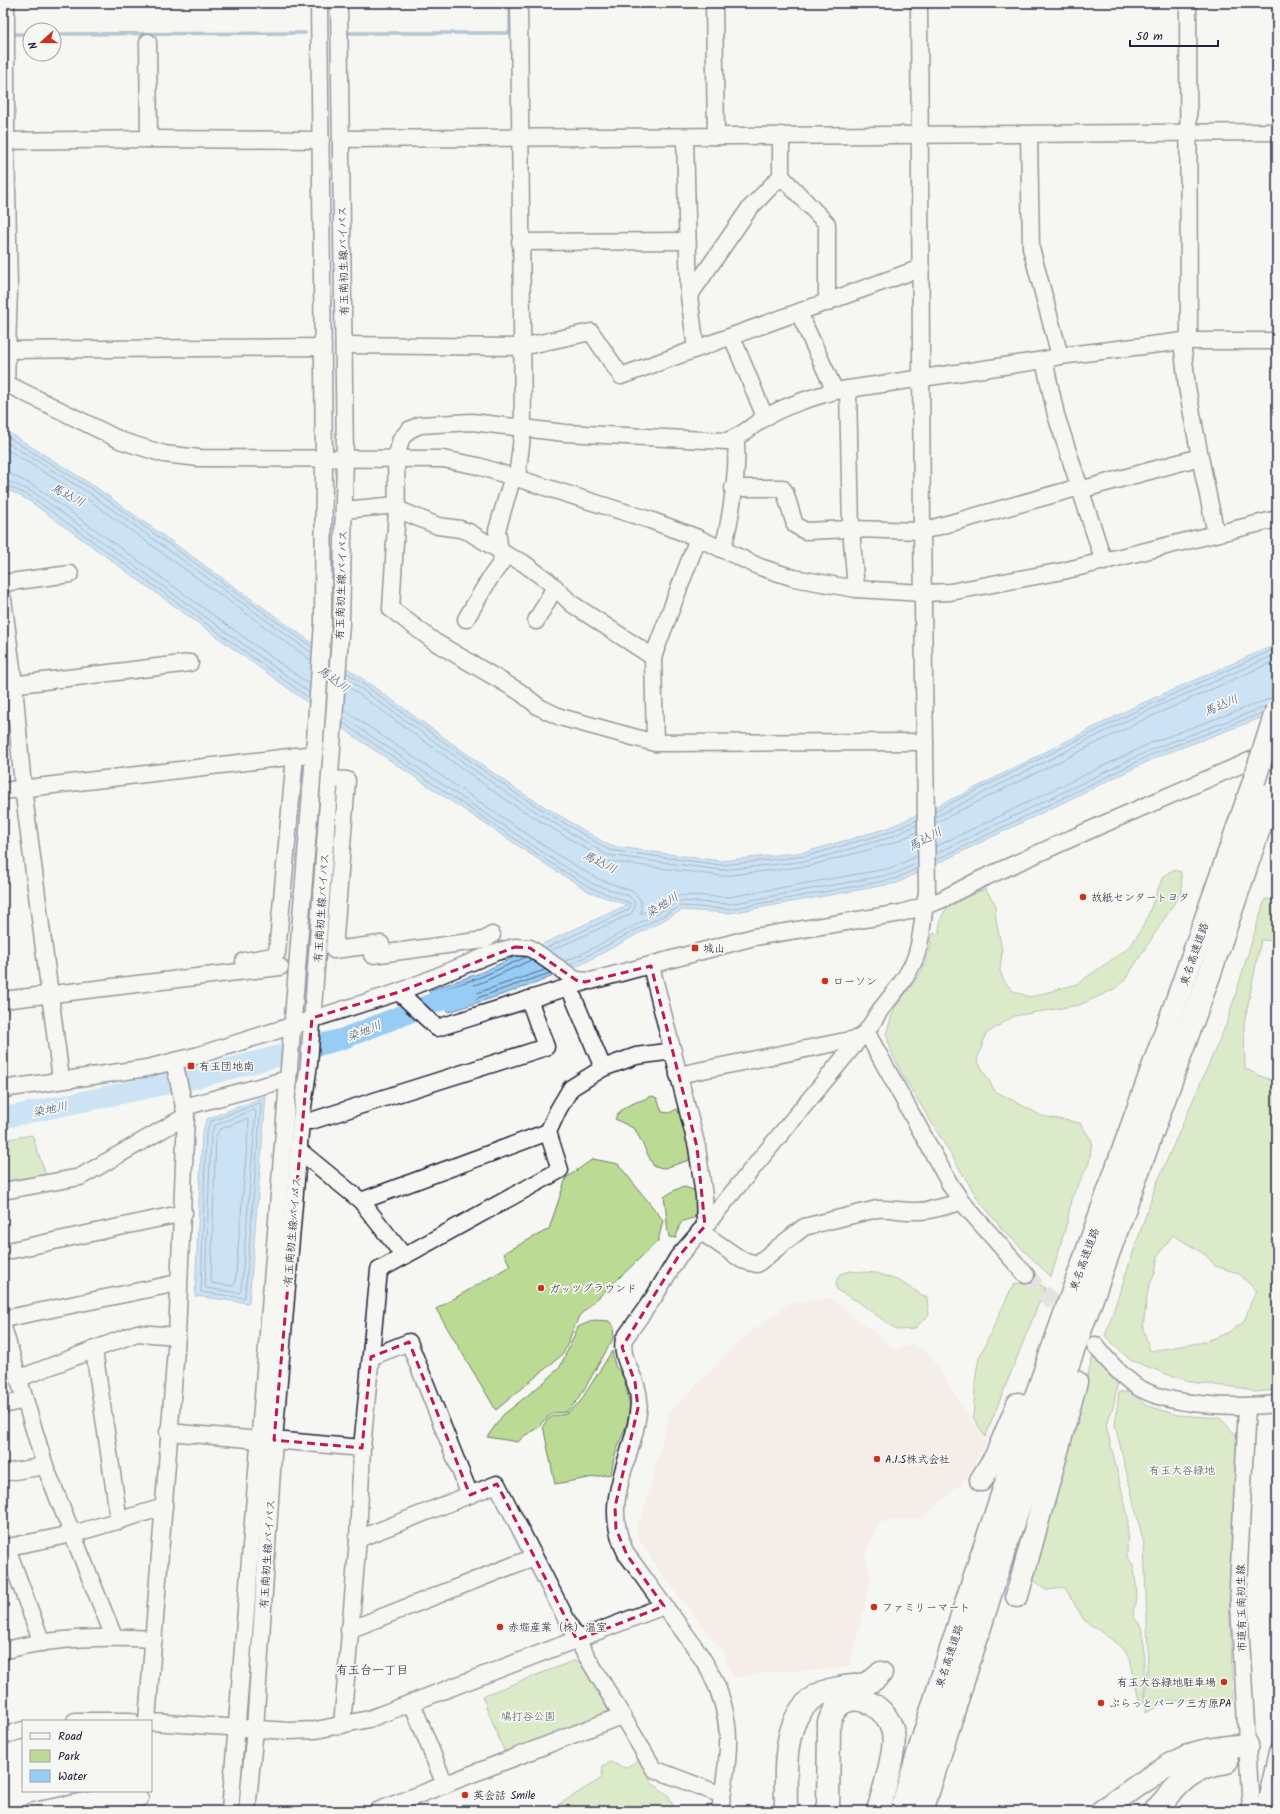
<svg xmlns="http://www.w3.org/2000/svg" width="1280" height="1814" font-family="Kalam,'Klee One',sans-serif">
	<rect width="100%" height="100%" fill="#f6f6f2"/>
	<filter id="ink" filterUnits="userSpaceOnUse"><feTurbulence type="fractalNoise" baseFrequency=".025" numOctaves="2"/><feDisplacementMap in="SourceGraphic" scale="8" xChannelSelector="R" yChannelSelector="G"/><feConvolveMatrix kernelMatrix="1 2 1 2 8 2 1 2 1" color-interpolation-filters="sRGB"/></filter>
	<g filter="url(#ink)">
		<polygon fill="#f4e3da" points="830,1298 897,1351 911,1344 929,1354 986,1443 965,1480 922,1518 879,1522 865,1554 871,1580 850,1666 839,1669 770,1672 734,1678 722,1651 655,1565 643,1544 639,1542 635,1525 642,1516 670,1412 742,1339 789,1304"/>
		<g fill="#bbdb94" stroke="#6e7e68" fill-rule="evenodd">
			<path d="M 1173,870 L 1181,872 L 1182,891 L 1125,980 L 1113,990 L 1079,1005 L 1014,1016 L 986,1034 L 977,1060 L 995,1091 L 1042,1116 L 1080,1123 L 1092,1141 L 1089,1163 L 1071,1199 L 1068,1219 L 1051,1277 L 1002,1229 L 978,1199 L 902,1074 L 892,1053 L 886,1034 L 894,1009 L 922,971 L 930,949 L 932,934 L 939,933 C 940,901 959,901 985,889 L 995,903 L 996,920 L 1002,950 L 1000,971 L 1004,981 L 1013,991 L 1030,997 L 1077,984 L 1130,947 L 1145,923 L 1163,876 Z"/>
			<path d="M 1265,899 L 1277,901 L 1277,941 L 1261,940 L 1244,1024 L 1245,1068 L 1260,1076 L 1277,1082 L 1277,1390 L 1255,1392 L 1242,1388 L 1196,1383 L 1169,1375 L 1130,1360 L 1105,1336 L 1156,1185 L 1226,1025 ZM 1173,1235 L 1206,1255 L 1215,1266 L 1238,1273 L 1257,1291 L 1251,1302 L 1244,1322 L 1229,1332 L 1205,1342 L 1150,1351 L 1143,1328 L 1148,1289 L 1155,1273 L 1158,1255 Z"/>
			<path d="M 652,1096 L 657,1098 L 662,1112 L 669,1113 L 679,1108 L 684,1115 L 692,1144 L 689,1160 L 665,1168 L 654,1167 L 635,1129 L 615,1119 C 620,1105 639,1102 652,1096 Z"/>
			<polygon points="32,1135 47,1178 3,1186 3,1140"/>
			<polygon points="593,1159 618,1164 663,1220 658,1241 579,1316 563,1354 496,1410 436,1309 510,1266 504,1253 549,1229 566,1178"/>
			<path d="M 685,1187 L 696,1191 L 697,1207 L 694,1218 C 678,1221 680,1224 676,1238 L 669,1237 C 666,1225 667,1210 664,1197 L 677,1189 Z"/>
			<polygon points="849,1271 877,1273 899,1281 927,1298 929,1315 914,1329 897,1330 857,1301 837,1290 836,1282 840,1274"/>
			<polygon points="1034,1280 1045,1288 985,1437 973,1417 976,1374 979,1358 1011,1289 1016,1283 1028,1284"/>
			<polygon points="594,1320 609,1321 614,1327 613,1339 578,1400 566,1412 553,1413 543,1421 539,1427 524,1436 518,1442 487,1437 503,1415 548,1379 560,1367 578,1327"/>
			<polygon points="612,1351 615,1366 624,1377 630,1407 627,1423 614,1458 611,1474 555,1484 543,1426 547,1420 553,1416 566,1414 580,1402"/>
			<polygon points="1093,1356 1118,1381 1113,1408 1106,1425 1128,1516 1127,1556 1134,1567 1137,1594 1136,1604 1133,1610 1134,1618 1138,1622 1143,1630 1145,1700 1140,1706 1130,1658 1121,1646 1084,1620 1065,1588 1047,1590 1030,1578"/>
			<polygon points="1119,1392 1132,1392 1145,1405 1177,1415 1220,1418 1237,1436 1229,1592 1233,1700 1169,1701 1145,1713 1148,1648 1144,1544 1115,1425"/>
			<polygon points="573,1661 580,1662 610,1713 508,1761 482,1696"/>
			<polygon points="642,1758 652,1783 668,1795 676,1811 548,1811 602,1778 603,1766 610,1762 625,1768"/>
		</g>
		<g fill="#97ccf5" stroke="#6888ab">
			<polygon points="3,429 94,486 517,790 610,846 720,861 806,852 888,828 961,795 1136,706 1277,644 1277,712 1159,756 897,883 730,913 682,910 584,963 534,984 449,1012 428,991 480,973 627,905 590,892 550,867 361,741 28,500 3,487"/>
			<polygon points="266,1096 249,1303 195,1296 202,1133 207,1119"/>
		</g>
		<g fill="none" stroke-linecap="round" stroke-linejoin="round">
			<g stroke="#516685" stroke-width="1">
				<polyline points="3,434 92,489 312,647"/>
				<polyline points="3,440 89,493 312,653"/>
				<polyline points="3,447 86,498 311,660"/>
				<polyline points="3,473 10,474 36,487 310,685"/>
				<polyline points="3,479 33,492 309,692"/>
				<polyline points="3,484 30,496 309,698"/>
				<polyline points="346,672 515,793 609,850 721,865 807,856 890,832 917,820"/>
				<polyline points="346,678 512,797 607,855 721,870 808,861 891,837 917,825"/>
				<polyline points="346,685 509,802 606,861 722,876 809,866 893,843 917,832"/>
				<polyline points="344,710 558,855 596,878 634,892 641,901 641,914 680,895 729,897 892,868 917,856"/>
				<polyline points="343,717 554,860 593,884 629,896 634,901 635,907 631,914 550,951"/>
				<polyline points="343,723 552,864 591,888 630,903 630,907 628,910 546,948"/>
				<polyline points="935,811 1138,710 1277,648"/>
				<polyline points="935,817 1140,714 1277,654"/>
				<polyline points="935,823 1143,720 1277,660"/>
				<polyline points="935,847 1153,742 1272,698"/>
				<polyline points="935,854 1155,748 1265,707"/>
				<polyline points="936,860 1157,752 1263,713"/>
				<polyline points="526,957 481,977 439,991 438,994 451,1007 550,973"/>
				<polyline points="531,960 483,982 448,994 447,996 453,1001 545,970"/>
				<polyline points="565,961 580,955 680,901 729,904 894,874 918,863"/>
				<polyline points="570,965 681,906 730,909 895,879 918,868"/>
				<polygon points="260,1103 261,1105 245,1297 243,1298 201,1292 206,1134 210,1122"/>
				<polygon points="254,1110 256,1112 241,1291 239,1293 206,1288 205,1286 211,1135 214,1126"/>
				<polygon points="247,1119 249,1121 235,1284 233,1286 212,1283 211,1281 216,1136 219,1130"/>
			</g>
			<g stroke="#6888ab" stroke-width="3.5">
				<polyline points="347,33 510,33 510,3"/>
				<polyline points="10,34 30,34"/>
				<polyline points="54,34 305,33"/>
			</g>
			<polyline stroke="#97ccf5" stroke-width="21" points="3,1118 191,1079 342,1039 439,1001 467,993"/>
			<g stroke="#cccccd" stroke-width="16" stroke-dasharray="16 8" stroke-linecap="butt">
				<polyline points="285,967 333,960"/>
				<polyline points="1026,1275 1095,1345"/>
			</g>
			<defs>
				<g id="minor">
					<polyline points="714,3 716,136"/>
					<polyline points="1188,3 1189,341"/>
					<polyline points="148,42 149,139"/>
					<polyline points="1029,135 1031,248 1060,356"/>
					<polyline points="685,137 689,296 696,349"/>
					<polyline points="341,139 1277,132"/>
					<polyline points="3,141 149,139 321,140"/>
					<polyline points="781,176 827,224 827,303"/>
					<polyline points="520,242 687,241"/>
					<polyline points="689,296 749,209 781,176 781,135"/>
					<polyline points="799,313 835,391"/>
					<polyline points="732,337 765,417"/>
					<polyline points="1182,341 1187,387 1200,457 1216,534"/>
					<polyline points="344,345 521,347 591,332 621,376 921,268"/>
					<polyline points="3,350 323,347"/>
					<polyline points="1044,360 1056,415 1104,562"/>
					<polyline points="3,382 122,441 164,454 199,458 443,459 478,466 650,520 698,538 760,567 794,578 856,589 923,593 950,592 1063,571 1277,519"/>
					<polyline points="6,384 9,288 6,141 6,3"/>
					<polyline points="848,389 851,529 856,589"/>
					<polyline points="517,477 523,429 519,3"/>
					<polyline points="733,488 782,488 785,492 795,525 805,531 851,529 922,531 1080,487"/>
					<polyline points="1080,490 1200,457"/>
					<polyline points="397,509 438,526 460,529 469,532 510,557 522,562 548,581 572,604 653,657"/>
					<polyline points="344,510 397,505"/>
					<path d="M 722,549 C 730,528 740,460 735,438"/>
					<polyline points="500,551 497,530 513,476"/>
					<polyline points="3,583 70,574"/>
					<polyline points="3,599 14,684 23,788 61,1079"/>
					<polyline points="466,619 490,578 501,563 502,552"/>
					<polyline points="536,621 555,587"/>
					<polyline points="3,686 190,663"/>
					<path d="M 925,742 L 655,743 L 560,717 L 539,707 L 520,692 L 435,642 L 391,609 L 397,509 L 396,459 L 401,439 L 409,430 L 420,425 L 472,422 L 565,433 L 726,441 C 742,437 752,425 766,417 C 786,405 811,398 835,391 L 1044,360 L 1060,356 L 1184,341 L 1277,341"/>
					<polyline points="655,743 653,657 698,538"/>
					<polyline points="330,779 347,780 334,950 381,944 382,953"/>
					<polyline points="3,791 314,754"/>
					<polyline points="372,955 484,940 492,935"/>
					<polyline points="244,961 273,956 277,953 295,756"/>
					<polyline points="651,966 697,1147 704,1196 705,1226"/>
					<polyline points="569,987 603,1068"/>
					<polyline points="399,992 437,1028 585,982"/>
					<polyline points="3,1000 280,967"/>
					<polyline points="867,1033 951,1186 962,1202 1026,1275"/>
					<polyline points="678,1075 860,1038"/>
					<polyline points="3,1089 147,1068 199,1055 399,992 496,952 515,947 530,948 576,980 591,981 754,937 901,913 924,906 941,900 979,880 1099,826 1277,749"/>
					<polyline points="184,1107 288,1079"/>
					<polyline points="301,1121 311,1121 546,1047 529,999"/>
					<polyline points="300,1151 361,1201 404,1256"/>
					<polyline points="3,1191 80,1177 186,1116"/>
					<polyline points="361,1201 548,1132"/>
					<path d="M 700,1231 L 742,1260 L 757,1264 L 804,1227 L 877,1209 C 891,1208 904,1212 918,1211 C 933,1211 947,1205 962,1202"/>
					<polyline points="3,1252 184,1213"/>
					<polyline points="3,1319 178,1283"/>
					<polyline points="3,1327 45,1466 114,1637"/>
					<path d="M 1095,1345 C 1107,1360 1120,1375 1136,1386 C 1168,1407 1240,1408 1277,1404"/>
					<polyline points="94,1350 119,1521"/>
					<polyline points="371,1357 409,1342 470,1495"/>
					<polyline points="20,1378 137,1333 177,1336"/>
					<polyline points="3,1405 25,1400"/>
					<polyline points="1247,1406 1238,1587 1251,1811"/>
					<polyline points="168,1432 260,1440"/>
					<polyline points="274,1440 362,1448"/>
					<polyline points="3,1473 45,1466"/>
					<polyline points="358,1539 497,1484 577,1640 654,1769 722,1795"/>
					<polyline points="3,1548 73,1534 164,1507"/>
					<polyline points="7,1548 42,1643"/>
					<polyline points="349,1630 534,1557"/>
					<path d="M 3,1651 C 51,1637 105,1636 154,1639"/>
					<polyline points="412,1703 445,1785"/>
					<polyline points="75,1721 131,1721"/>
					<polyline points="147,1721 177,1336 186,1116 174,1061"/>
					<polyline points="151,1722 289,1731 316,1730 369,1719 664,1606"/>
					<polyline points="342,1725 358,1539 362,1448 379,1270 560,1170 548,1132 558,1110 571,1088 603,1068 636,1056 673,1051"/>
					<polyline points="3,1736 23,1730"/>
					<polyline points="1251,1807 1265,1805 1277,1753"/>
					<polyline points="33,1811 95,1799 140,1798"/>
					<polyline points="230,1811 314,754 323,622 324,459 319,3"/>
					<polyline points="247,1811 255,1729 274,1440 301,1121 309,1064 341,623 345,458 339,3"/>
					<polyline points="377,1811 621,1716"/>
					<path d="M 720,1811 C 723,1787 729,1763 728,1738 C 726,1683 697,1649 665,1607 C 652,1590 640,1572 627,1555 C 597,1498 637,1458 639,1401 C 639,1379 619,1360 624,1339 L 654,1297 L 678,1257 L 705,1226 L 860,1038 C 869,1030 874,1019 881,1009 C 893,994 906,979 914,961 C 923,940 922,915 927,893 L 922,531 L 919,3"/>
				</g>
				<g id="highway">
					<polyline points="981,1480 996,1456 1018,1404"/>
					<polyline points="1017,1596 1076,1382"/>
					<path d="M 786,1811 C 786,1765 779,1697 839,1688 C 855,1685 869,1687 881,1673"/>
					<path d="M 828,1811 L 829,1722 C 842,1683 886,1700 893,1733 C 897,1750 883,1792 878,1811"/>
					<path d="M 901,1811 C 1004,1463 1136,1124 1254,781"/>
					<polyline points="922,1811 1008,1538 1050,1414 1210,973 1277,776"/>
					<path d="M 1102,1811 C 1131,1791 1160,1767 1193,1754 C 1210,1748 1229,1747 1247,1745"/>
					<path d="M 1155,1811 C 1178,1785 1191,1766 1227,1762"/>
				</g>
			</defs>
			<use href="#minor" stroke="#22223b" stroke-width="19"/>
			<use href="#highway" stroke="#22223b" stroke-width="25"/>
			<use href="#minor" stroke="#f6f6f2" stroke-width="16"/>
			<use href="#highway" stroke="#f6f6f2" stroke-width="22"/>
			<defs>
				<polyline id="highway-bridge" points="1254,781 1277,709"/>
			</defs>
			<use href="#highway-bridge" stroke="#22223b" stroke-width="25" stroke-linecap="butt"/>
			<use href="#highway-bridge" stroke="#f6f6f2" stroke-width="22"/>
		</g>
	</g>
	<path d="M0 0H1280V1814H0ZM 515,947 L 530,948 L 576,980 L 585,982 L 651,966 L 697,1147 L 705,1226 L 678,1257 L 622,1347 L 635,1382 L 638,1408 L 615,1507 L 616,1529 L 627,1555 L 664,1606 L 577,1640 L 497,1484 L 470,1495 L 409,1342 L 371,1357 L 362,1448 L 274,1440 L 312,1018 L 399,992 Z" fill="#f6f6f2" fill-opacity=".55" fill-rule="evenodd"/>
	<path fill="none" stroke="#c2185b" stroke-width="3" stroke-dasharray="8 5" stroke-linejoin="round" d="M 515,947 L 530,948 L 576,980 L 585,982 L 651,966 L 697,1147 L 705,1226 L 678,1257 L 622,1347 L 635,1382 L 638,1408 L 615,1507 L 616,1529 L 627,1555 L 664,1606 L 577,1640 L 497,1484 L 470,1495 L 409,1342 L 371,1357 L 362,1448 L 274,1440 L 312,1018 L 399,992 Z"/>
	<g fill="#c8321e" stroke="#f6f6f2" stroke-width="1.5">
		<circle cx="1083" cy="897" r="4"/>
		<rect x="691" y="944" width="8" height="8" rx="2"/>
		<circle cx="825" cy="981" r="4"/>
		<rect x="187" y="1062" width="8" height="8" rx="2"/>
		<circle cx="541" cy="1288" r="4"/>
		<circle cx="877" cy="1459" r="4"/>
		<circle cx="874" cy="1607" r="4"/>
		<circle cx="500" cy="1627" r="4"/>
		<circle cx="1224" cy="1682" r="4"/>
		<circle cx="1101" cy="1703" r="4"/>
		<circle cx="465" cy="1795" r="4"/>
	</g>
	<g text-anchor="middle" stroke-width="3.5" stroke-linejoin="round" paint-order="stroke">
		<g font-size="11" fill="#22223b" stroke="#f6f6f2">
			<text transform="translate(343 261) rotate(-91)" y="4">有玉南初生線バイパス</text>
			<text transform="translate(341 585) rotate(-88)" y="4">有玉南初生線バイパス</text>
			<text transform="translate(321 908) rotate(-86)" y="4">有玉南初生線バイパス</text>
			<text transform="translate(1194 954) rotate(-71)" y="4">東名高速道路</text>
			<text transform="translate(292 1231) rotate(-85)" y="4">有玉南初生線バイパス</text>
			<text transform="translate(1084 1259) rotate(-70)" y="4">東名高速道路</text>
			<text transform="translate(267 1554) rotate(-86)" y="4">有玉南初生線バイパス</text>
			<text transform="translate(1241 1608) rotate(-91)" y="4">市道有玉南初生線</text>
			<text transform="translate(949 1656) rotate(-72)" y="4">東名高速道路</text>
		</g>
		<g font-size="11" fill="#22223b" stroke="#f6f6f2" text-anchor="start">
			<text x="1091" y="901">故紙センタートヨタ</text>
			<text x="703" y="952">城山</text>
			<text x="833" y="985">ローソン</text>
			<text x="199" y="1070">有玉団地南</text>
			<text x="549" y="1292">ガッツグラウンド</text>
			<text x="885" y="1463">A.I.S株式会社</text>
			<text x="882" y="1611">ファミリーマート</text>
			<text x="508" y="1631">赤堀産業（株）温室</text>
			<text x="1216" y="1686" text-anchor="end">有玉大谷緑地駐車場</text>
			<text x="1109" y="1707">ぷらっとパーク三方原PA</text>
			<text x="473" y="1799">英会話 Smile</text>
		</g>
		<g font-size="11" fill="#505a56" stroke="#f6f6f2">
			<text x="1182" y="1474">有玉大谷緑地</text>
			<text x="528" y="1720">鳩打谷公園</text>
		</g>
		<g font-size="12" font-style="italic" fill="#455573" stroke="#f6f6f2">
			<text transform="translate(68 495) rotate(28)" y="4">馬込川</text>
			<text transform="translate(334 679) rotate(36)" y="4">馬込川</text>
			<text transform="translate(1221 705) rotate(-24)" y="4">馬込川</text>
			<text transform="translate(925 839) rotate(-28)" y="4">馬込川</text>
			<text transform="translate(600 862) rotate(27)" y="4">馬込川</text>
			<text transform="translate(662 905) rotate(-32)" y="4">染地川</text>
			<text transform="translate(364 1031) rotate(-21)" y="4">染地川</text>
			<text transform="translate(50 1109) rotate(-12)" y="4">染地川</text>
		</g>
		<g font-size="12" fill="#22223b" stroke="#f6f6f2">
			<text x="372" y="1674">有玉台一丁目</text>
		</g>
	</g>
	<rect width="1280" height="1814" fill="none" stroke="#f6f6f2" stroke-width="16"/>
	<rect x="8" y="8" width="1264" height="1798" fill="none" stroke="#22223b" stroke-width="1.5" filter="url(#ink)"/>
	<rect x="22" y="1720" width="130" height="72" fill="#f6f6f2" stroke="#a1a1a9"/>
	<rect x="30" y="1733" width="20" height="6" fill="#f6f6f2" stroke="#a1a1a9"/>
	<text x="58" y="1740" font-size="12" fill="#22223b">Road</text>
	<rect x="30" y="1750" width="20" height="12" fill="#bbdb94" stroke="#a1a1a9"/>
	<text x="58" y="1760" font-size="12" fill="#22223b">Park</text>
	<rect x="30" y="1770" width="20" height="12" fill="#97ccf5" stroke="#a1a1a9"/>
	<text x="58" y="1780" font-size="12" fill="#22223b">Water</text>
	<g transform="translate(42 42) rotate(249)"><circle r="19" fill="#f6f6f2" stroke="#a1a1a9"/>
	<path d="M0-3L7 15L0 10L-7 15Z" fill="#c8321e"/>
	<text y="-6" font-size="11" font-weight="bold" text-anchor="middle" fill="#22223b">N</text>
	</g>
	<path d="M1130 40v6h88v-6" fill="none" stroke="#22223b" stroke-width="2"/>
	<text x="1136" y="40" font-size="12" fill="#22223b" stroke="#f6f6f2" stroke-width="3" paint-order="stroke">50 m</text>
</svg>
